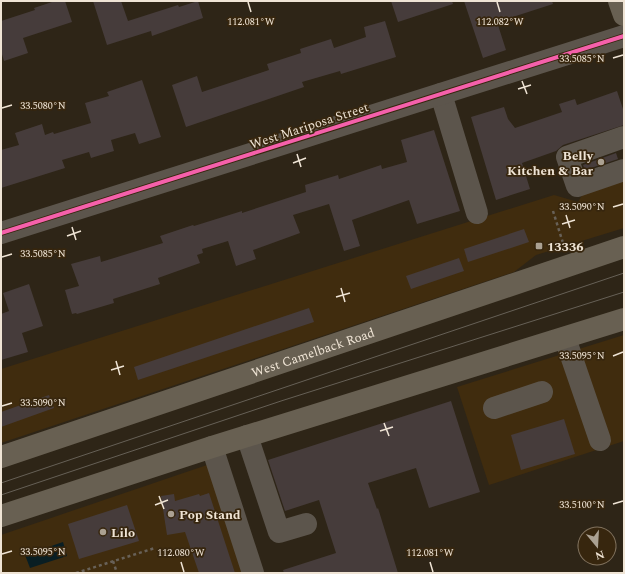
<svg xmlns="http://www.w3.org/2000/svg" width="625" height="574" font-family="Spectral,serif">
	<rect width="100%" height="100%" fill="#2e2517"/>
	<g fill="#402c0e">
		<polygon points="624,176 624,228 536,255 514,272 1,443 1,369 554,195 578,202 585,190"/>
		<polygon points="624,335 624,441 489,485 457,387"/>
		<polygon points="210,464 247,573 1,573 1,535"/>
	</g>
	<polygon fill="#091e23" points="63,542 67,556 30,568 25,555"/>
	<g fill="#463c3b">
		<polygon points="55,1 65,1 72,22 23,38 28,53 4,61 1,51 1,21 35,10 34,8"/>
		<polygon points="93,1 121,1 128,21 178,5 179,7 198,1 203,18 152,36 151,31 107,45"/>
		<polygon points="391,1 452,1 453,4 398,22"/>
		<polygon points="464,1 552,1 553,4 497,22 506,50 483,58"/>
		<polygon points="385,21 396,57 341,74 340,71 302,82 304,87 186,127 172,85 197,76 202,92 269,70 267,64 301,53 300,49 331,39 334,48 366,37 364,27"/>
		<polygon points="142,80 161,137 139,144 135,133 111,140 114,151 91,158 89,152 62,160 65,168 1,188 1,150 19,145 15,133 42,124 45,135 53,132 54,134 91,123 85,103 109,96 107,92"/>
		<polygon points="617,91 624,112 624,125 563,145 556,151 522,163 530,189 496,200 471,117 504,107 508,119 515,128 562,112 559,104 575,99 577,105"/>
		<polygon points="434,130 460,211 417,224 409,200 352,220 360,246 344,251 329,204 293,215 300,233 253,250 256,259 236,266 228,241 202,249 203,253 197,255 200,263 158,278 160,284 113,299 114,303 77,314 76,313 72,314 65,290 79,286 71,264 100,256 101,262 163,243 160,236 193,225 194,226 242,211 242,213 306,192 305,185 338,175 339,179 381,165 382,169 407,162 401,140"/>
		<polygon points="616,153 618,159 585,170 583,165"/>
		<polygon points="524,229 529,242 468,262 464,249"/>
		<polygon points="459,258 464,271 411,289 406,276"/>
		<polygon points="29,284 43,326 22,333 28,352 1,360 1,314 9,311 3,293"/>
		<polygon points="309,308 314,322 138,380 134,367"/>
		<polygon points="49,395 54,408 1,427 1,412"/>
		<polygon points="451,401 480,492 429,508 416,468 368,483 377,509 378,508 398,573 284,573 283,570 336,553 319,500 285,511 268,460"/>
		<polygon points="564,419 575,454 521,470 511,435"/>
		<polygon points="209,493 235,573 199,573 185,532 167,535 161,496 174,494 175,501 199,494 200,496"/>
		<polygon points="127,505 139,541 79,559 68,524"/>
	</g>
	<g fill="none" stroke-linecap="round" stroke-linejoin="round">
		<g stroke="#686158" stroke-width="2.5" stroke-dasharray="3 3" stroke-linecap="butt">
			<polyline points="553,211 563,243"/>
			<polyline points="113,561 117,573"/>
			<polyline points="76,573 155,548"/>
		</g>
		<g stroke="#5c554c" stroke-width="22">
			<polyline points="441,94 477,213"/>
			<polyline points="624,137 567,157 577,186 624,170"/>
			<polyline points="1,233 624,36"/>
			<polyline points="565,338 600,440"/>
			<polyline points="494,408 542,392"/>
			<polyline points="247,436 279,532 306,524"/>
			<polyline points="212,447 253,573"/>
		</g>
		<g stroke="#686052" stroke-width="22">
			<polyline points="619,1 624,15"/>
			<path id="s1" d="M 1,457 L 624,247"/>
			<polyline points="1,516 212,447 624,319"/>
		</g>
		<g stroke="#666056" stroke-width="1">
			<polyline points="1,483 624,273"/>
			<polyline points="1,495 281,401 624,292"/>
		</g>
		<defs>
			<polyline id="cycleway" points="1,233 624,36"/>
		</defs>
		<use href="#cycleway" stroke="#37260e" stroke-width="6"/>
		<use href="#cycleway" stroke="#f560ab" stroke-width="4"/>
	</g>
	<path fill="none" stroke="#efe4d5" stroke-width="1.5" d="M 248,2 L 251,12M 497,2 L 500,12M 613,58 L 623,55M 522,81 L 527,94M 518,89 L 531,85M 2,108 L 12,105M 297,154 L 301,167M 293,163 L 306,158M 613,207 L 623,204M 566,215 L 570,228M 562,224 L 575,220M 72,227 L 76,240M 67,236 L 81,231M 2,257 L 12,254M 341,288 L 345,302M 336,297 L 350,293M 613,356 L 623,352M 116,361 L 120,375M 111,370 L 124,366M 2,406 L 12,403M 384,423 L 389,436M 380,431 L 393,427M 159,496 L 164,509M 613,504 L 623,501M 155,505 L 168,500M 2,554 L 12,551M 181,562 L 184,572M 430,562 L 433,572"/>
	<g fill="#aba192" stroke="#37260e" stroke-width="1.5">
		<circle cx="601" cy="162" r="4"/>
		<rect x="535" y="242" width="8" height="8" rx="2"/>
		<circle cx="171" cy="514" r="4"/>
		<circle cx="103" cy="532" r="4"/>
	</g>
	<g text-anchor="middle" stroke-width="3.5" stroke-linejoin="round" paint-order="stroke">
		<g font-size="13" fill="#efe4d5" stroke="#37260e">
			<text transform="translate(309 125) rotate(-18)" y="5">West Mariposa Street</text>
			<text dy="5" stroke="none"><textPath href="#s1" startOffset="329">West Camelback Road</textPath></text>
		</g>
		<g font-size="13" font-weight="bold" fill="#efe4d5" stroke="#37260e" text-anchor="start">
			<text x="593" y="160" text-anchor="end">Belly<tspan x="593" dy="15">Kitchen &amp; Bar</tspan></text>
			<text x="547" y="251">13336</text>
			<text x="179" y="519">Pop Stand</text>
			<text x="111" y="537">Lilo</text>
		</g>
	</g>
	<g font-size="10" text-anchor="middle" fill="#efe4d5" stroke="#37260e" stroke-width="3.5" stroke-linejoin="round" paint-order="stroke">
		<text x="251" y="25">112.081°W</text>
		<text x="500" y="25">112.082°W</text>
		<text x="582" y="62">33.5085°N</text>
		<text x="43" y="109">33.5080°N</text>
		<text x="582" y="210">33.5090°N</text>
		<text x="43" y="257">33.5085°N</text>
		<text x="582" y="359">33.5095°N</text>
		<text x="43" y="406">33.5090°N</text>
		<text x="582" y="508">33.5100°N</text>
		<text x="43" y="555">33.5095°N</text>
		<text x="181" y="556">112.080°W</text>
		<text x="430" y="556">112.081°W</text>
	</g>
	<rect width="625" height="574" fill="none" stroke="#efe4d5" stroke-width="4"/>
	<g transform="translate(597 546) rotate(162)"><circle r="19" fill="#37260e" stroke="#81725e"/>
	<path d="M0-3L7 15L0 10L-7 15Z" fill="#aba192"/>
	<text y="-6" font-size="11" font-weight="bold" text-anchor="middle" fill="#efe4d5">N</text>
	</g>
</svg>
